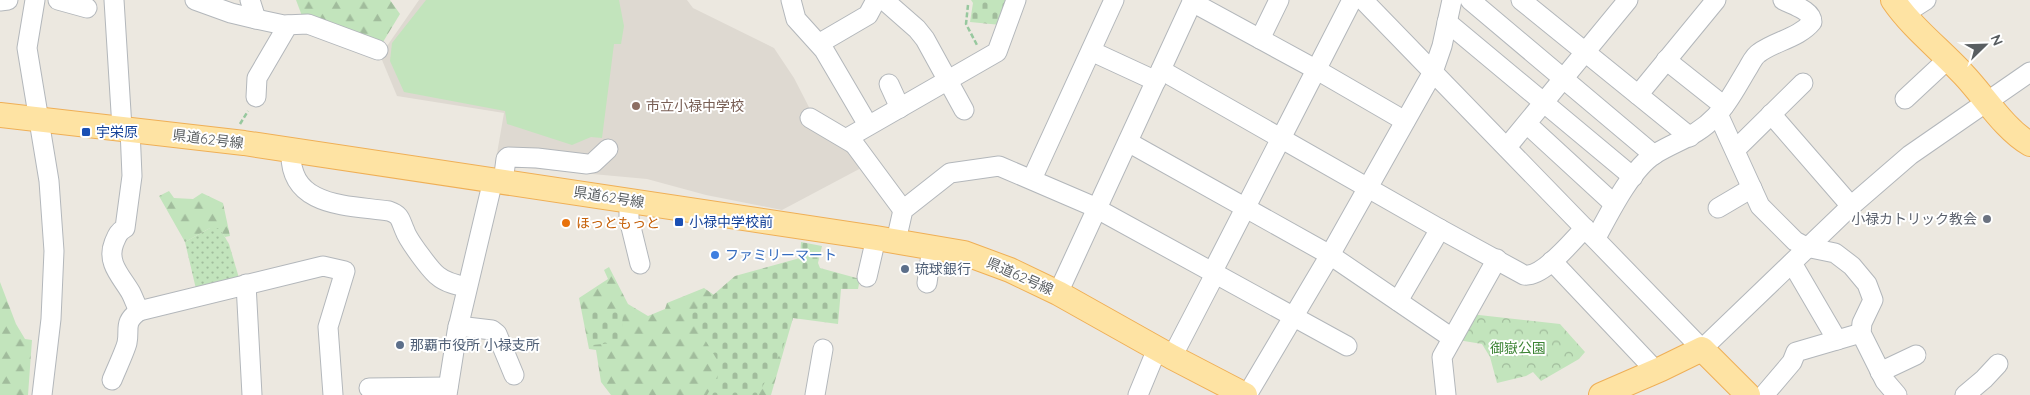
<svg xmlns="http://www.w3.org/2000/svg" width="2030" height="395" font-family="Quicksand,'Noto Sans JP',sans-serif">
	<defs>
		<pattern id="grass-dots" width="8" height="8" patternUnits="userSpaceOnUse" patternTransform="scale(1.25)"><rect width="8" height="8" fill="#c2e4bc"/><path d="M2 2h.1M6 6h.1" fill="none" stroke="#a1bc9c" stroke-width="1.8" stroke-linecap="round"/></pattern>
		<pattern id="forest-firs" width="22" height="20" patternUnits="userSpaceOnUse" patternTransform="scale(1.25)"><rect width="22" height="20" fill="#c2e4bc"/><path d="M5 1l3.5 6h-7zM16 11l3.5 6h-7z" fill="#a1bc9c"/></pattern>
		<pattern id="cemetery-stones" width="16" height="16" patternUnits="userSpaceOnUse" patternTransform="scale(1.25)"><rect width="16" height="16" fill="#c2e4bc"/><path d="M2 7V4a2 2 0 0 1 4 0v3zM10 15v-3a2 2 0 0 1 4 0v3z" fill="#a1bc9c"/></pattern>
		<pattern id="park-crowns" width="20" height="18" patternUnits="userSpaceOnUse" patternTransform="scale(1.25)"><rect width="20" height="18" fill="#c2e4bc"/><path d="M2 6a3 3 0 1 1 6 0M12 15a3 3 0 1 1 6 0" fill="none" stroke="#a1bc9c"/></pattern>
	</defs>
	<rect width="100%" height="100%" fill="#ece8e0"/>
	<polygon fill="#ded9d1" points="419,0 687,0 693,8 774,48 794,78 812,113 863,167 782,210 706,195 647,179 495,165 504,113 397,96 382,60 387,46"/>
	<polygon fill="url(#grass-dots)" points="219,227 229,244 239,278 196,289 185,242 210,228"/>
	<g fill="url(#forest-firs)">
		<polygon points="296,0 390,0 400,14 383,42 367,40 302,16"/>
		<polygon points="169,191 174,198 193,199 202,193 223,203 230,236 225,237 219,228 210,228 185,242 159,196"/>
		<polygon points="609,267 628,304 648,316 665,309 667,303 704,288 714,295 801,319 793,318 771,395 611,395 601,382 596,350 589,349 579,298 608,279 604,270"/>
		<polygon points="0,282 16,324 25,339 32,340 28,395 0,395"/>
	</g>
	<g fill="url(#cemetery-stones)">
		<polygon points="971,0 1010,0 1001,25 970,22 973,3"/>
		<polygon points="801,242 822,246 818,263 820,268 860,279 858,289 841,289 838,324 793,318 782,350 758,395 707,395 722,368 690,315 735,276 800,258"/>
		<polygon points="591,311 623,312 621,342 593,345"/>
	</g>
	<polygon fill="url(#park-crowns)" points="1470,314 1560,324 1585,352 1579,359 1541,381 1533,372 1526,376 1497,383 1490,357 1482,344 1458,340"/>
	<polygon fill="#c2e4bc" points="426,0 619,0 624,26 621,44 614,44 602,138 591,137 572,145 507,124 505,111 404,92 390,61 392,43"/>
	<g fill="none" stroke-linecap="round" stroke-linejoin="round">
		<defs>
			<g id="minor">
				<polyline points="35,0 27,48 49,181 54,251 51,319 42,395"/>
				<polyline points="58,0 87,8"/>
				<polyline points="114,0 122,128"/>
				<polyline points="195,0 231,13 256,19 284,25 308,24 378,50"/>
				<polyline points="250,0 256,19"/>
				<polyline points="791,0 796,19 824,50 868,125"/>
				<polyline points="884,0 917,29 925,39 964,110"/>
				<polyline points="1363,0 1702,349 1851,206 1910,155 2030,72"/>
				<polyline points="1470,0 1654,155"/>
				<polyline points="1521,0 1690,137"/>
				<polyline points="0,1 8,0"/>
				<polyline points="1192,2 1317,70 1405,121"/>
				<polyline points="1904,14 1926,0"/>
				<polyline points="1447,22 1633,177"/>
				<polyline points="1260,39 1279,0"/>
				<polyline points="820,43 868,15 876,0"/>
				<polyline points="1091,51 1156,81"/>
				<polyline points="1666,60 1724,106"/>
				<path d="M 1161,70 L 1440,229 L 1524,275 C 1543,278 1572,241 1585,228"/>
				<polyline points="889,84 900,108"/>
				<polyline points="1638,95 1716,0"/>
				<polyline points="256,97 257,78 288,25"/>
				<polyline points="1905,99 1948,59"/>
				<polyline points="1718,114 1760,206 1795,241 1806,247 1835,253 1852,266 1867,284 1873,300 1862,323 1861,333 1885,381 1897,395"/>
				<polyline points="1771,114 1851,206"/>
				<polyline points="810,118 854,144"/>
				<polyline points="1527,124 1614,204"/>
				<path d="M 130,129 L 132,176 L 125,228 C 118,232 117,236 114,243 C 106,263 122,277 131,293 C 134,299 136,305 139,311 L 323,266 L 345,271 L 328,327 L 333,395"/>
				<polyline points="1128,142 1330,255 1452,338"/>
				<polyline points="1507,147 1628,0"/>
				<path d="M 291,150 C 288,208 348,205 389,211 C 401,215 400,220 405,231 C 408,240 431,271 438,276 C 446,283 457,285 467,287"/>
				<polyline points="1735,150 1803,83"/>
				<polyline points="1032,179 1114,0"/>
				<polyline points="503,182 506,159 508,157 537,158 587,164 593,163 608,149"/>
				<polyline points="629,200 629,219 640,264"/>
				<polyline points="1718,208 1752,188"/>
				<polyline points="903,210 849,137 997,52 1016,0"/>
				<path d="M 1596,238 C 1609,214 1631,169 1655,154 C 1678,140 1696,137 1716,116 C 1729,103 1738,84 1748,68 C 1751,63 1754,56 1759,53 C 1775,41 1799,38 1812,22 C 1812,10 1792,5 1783,0"/>
				<polyline points="896,241 903,210 950,173 999,166 1090,205 1347,346"/>
				<polyline points="1552,261 1656,371"/>
				<polyline points="1792,263 1837,340"/>
				<polyline points="867,277 876,238"/>
				<polyline points="927,283 932,247"/>
				<polyline points="246,284 252,395"/>
				<polyline points="1058,293 1193,0"/>
				<polyline points="1398,301 1440,229"/>
				<polyline points="458,326 492,330 497,334 514,375"/>
				<polyline points="1172,357 1212,280 1216,265 1352,0"/>
				<polyline points="1880,372 1916,355"/>
				<path d="M 112,380 C 116,370 125,351 127,343 C 130,328 123,323 139,311"/>
				<polyline points="369,388 448,387"/>
				<polyline points="447,395 457,332 493,180"/>
				<polyline points="815,395 823,349"/>
				<polyline points="1138,395 1157,349"/>
				<polyline points="1247,395 1330,255 1433,72 1442,46 1452,0"/>
				<polyline points="1446,395 1442,357 1497,259"/>
				<polyline points="1764,395 1792,362 1796,352 1861,333"/>
				<polyline points="1965,395 1984,379 1998,364"/>
			</g>
			<g id="major">
				<path d="M 1893,0 C 1912,28 1941,50 1964,75 C 1984,96 2005,130 2030,144"/>
				<polyline points="0,115 244,143 876,238 964,253 1010,270 1058,293 1172,357 1245,395"/>
				<polyline points="1601,395 1661,369 1702,349 1748,395"/>
			</g>
		</defs>
		<use href="#minor" stroke="#b3b7bb" stroke-width="21"/>
		<use href="#major" stroke="#efaf56" stroke-width="26"/>
		<g stroke="#97c89e" stroke-width="2.5" stroke-dasharray="5 2.5" stroke-linecap="butt">
			<polyline points="968,5 966,24 977,45"/>
			<polyline points="240,124 248,111"/>
		</g>
		<use href="#minor" stroke="#fff" stroke-width="19"/>
		<use href="#major" stroke="#fee3a3" stroke-width="24"/>
	</g>
	<circle fill="#8d6e63" stroke="#fff" stroke-width="2" cx="636" cy="106" r="5"/>
	<g fill="#1a4fb4" stroke="#fff" stroke-width="2">
		<rect x="81" y="127" width="10" height="10" rx="2.5"/>
		<rect x="674" y="217" width="10" height="10" rx="2.5"/>
	</g>
	<circle fill="#6b7280" stroke="#fff" stroke-width="2" cx="1987" cy="219" r="5"/>
	<circle fill="#e8710a" stroke="#fff" stroke-width="2" cx="566" cy="223" r="5"/>
	<circle fill="#3f7fe0" stroke="#fff" stroke-width="2" cx="715" cy="255" r="5"/>
	<g fill="#5c6f8a" stroke="#fff" stroke-width="2">
		<circle cx="905" cy="269" r="5"/>
		<circle cx="400" cy="345" r="5"/>
	</g>
	<g text-anchor="middle" stroke-width="4" stroke-linejoin="round" paint-order="stroke">
		<g font-size="14" fill="#785e54" stroke="#fff" text-anchor="start">
			<text x="646" y="111">市立小禄中学校</text>
		</g>
		<g font-size="14" fill="#164399" stroke="#fff" text-anchor="start">
			<text x="96" y="137">宇栄原</text>
			<text x="689" y="227">小禄中学校前</text>
		</g>
		<g font-size="14" fill="#595e61" stroke="#fff">
			<text transform="translate(208 139) rotate(7)" y="5">県道62号線</text>
			<text transform="translate(609 197) rotate(9)" y="5">県道62号線</text>
			<text transform="translate(1020 276) rotate(24)" y="5">県道62号線</text>
		</g>
		<g font-size="14" fill="#5b616d" stroke="#fff" text-anchor="end">
			<text x="1977" y="224">小禄カトリック教会</text>
		</g>
		<g font-size="14" fill="#c56008" stroke="#fff" text-anchor="start">
			<text x="576" y="228">ほっともっと</text>
		</g>
		<g font-size="14" fill="#366cbe" stroke="#fff" text-anchor="start">
			<text x="725" y="260">ファミリーマート</text>
		</g>
		<g font-size="14" fill="#4e5e75" stroke="#fff" text-anchor="start">
			<text x="915" y="274">琉球銀行</text>
			<text x="410" y="350">那覇市役所 小禄支所</text>
		</g>
		<g font-size="14" fill="#3d8435" stroke="#fff">
			<text x="1518" y="353">御嶽公園</text>
		</g>
	</g>
	<g transform="translate(1985 45) rotate(67)" stroke="#ffffff" stroke-width="4" paint-order="stroke">
	<path d="M0-4L9 19L0 12L-9 19Z" fill="#595e61"/>
	<text y="-8" font-size="14" font-weight="bold" text-anchor="middle" fill="#595e61">N</text>
	</g>
</svg>
